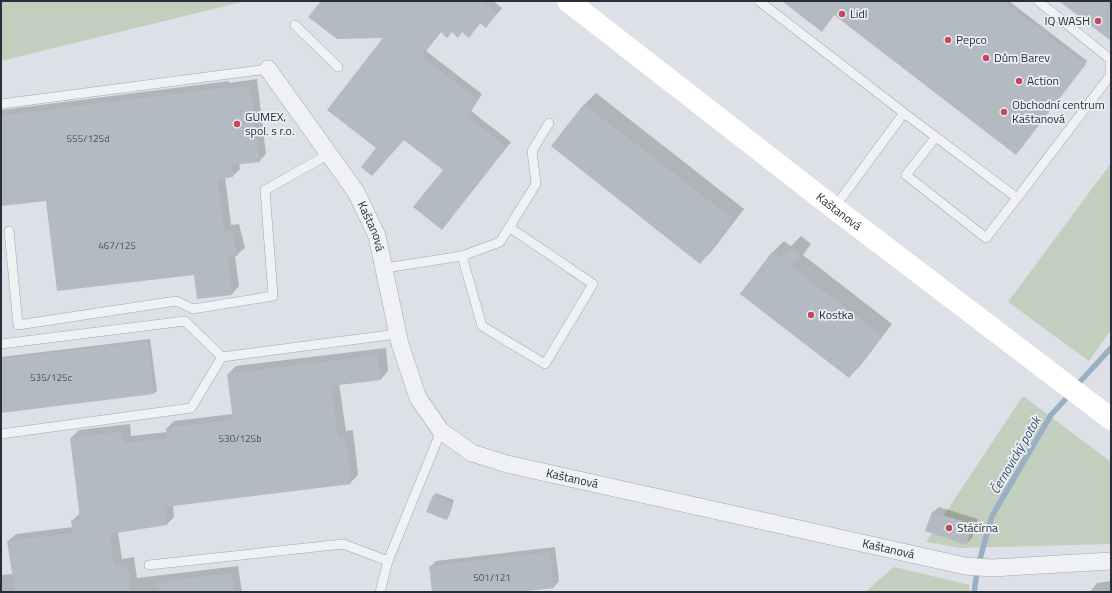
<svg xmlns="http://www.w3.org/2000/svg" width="1112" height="593" font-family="'Titillium Web',sans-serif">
	<rect width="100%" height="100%" fill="#dde0e6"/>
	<g fill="#c3cfbe">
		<polygon points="1,1 246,1 1,61"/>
		<polygon points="1111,163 1111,330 1089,361 1008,302"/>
		<polygon points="1023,396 1111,462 1111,544 961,548 926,542"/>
		<polygon points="894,567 970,585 969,592 865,592"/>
	</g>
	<g fill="#0003">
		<polygon points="322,1 493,1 502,8 486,27 481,22 474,31 463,31 458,36 452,32 441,32 426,51 482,94 471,111 511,142 442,228 444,170 404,139 378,147 385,37"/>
		<polygon points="783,1 1009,1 1087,61 1018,151 835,14 824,28"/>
		<polygon points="257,79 266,154 259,161 239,163 240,169 233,176 225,177 231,225 239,224 245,248 235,256 239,286 232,294 198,298 195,274 47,200 1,205 1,110 229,81 229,83"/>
		<polygon points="596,93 744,209 711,252 700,263 553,146 585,104"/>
		<polygon points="801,236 811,244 803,255 892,324 860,366 849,377 741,293 773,252 784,241 791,246"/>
		<polygon points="150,339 157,391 154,393 1,412 1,357"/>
		<polygon points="386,348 388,371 381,379 339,384 346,431 353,430 358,475 350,483 173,505 174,517 167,524 118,532 122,559 134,557 137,578 238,566 242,592 1,592 1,575 13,574 8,541 16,534 73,527 73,520 81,512 71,438 79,430 130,424 131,436 167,432 167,428 174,421 233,414 228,374 236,366"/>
		<polygon points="436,493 454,500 449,516 446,519 434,496"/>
		<polygon points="939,507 978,519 972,538 966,544 933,512"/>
		<polygon points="555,547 559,581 554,587 511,592 433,592 430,567 436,561"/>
		<polygon points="1111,581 1111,592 1090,592 1097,583"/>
	</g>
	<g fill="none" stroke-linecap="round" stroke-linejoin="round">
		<g stroke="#99afc4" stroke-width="5.5">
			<polyline points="1076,386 1111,348"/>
			<polyline points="974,592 978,566 992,516 1051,415 1071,393"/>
		</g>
	</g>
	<g fill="#b4bac2">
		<polygon points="321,1 482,1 497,13 486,28 480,23 469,38 462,32 458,38 452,32 447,38 441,32 421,56 477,99 467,116 507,147 442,230 413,207 443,170 404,140 372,176 361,167 376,148 327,110 383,38 337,39 308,17"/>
		<polygon points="782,1 1003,1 1086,64 1016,155 834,15 822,32"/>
		<polygon points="1059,1 1111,1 1111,41"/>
		<polygon points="250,86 260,162 232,165 233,177 218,179 224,232 232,231 238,256 228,257 232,295 197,299 194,275 57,291 46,201 1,206 1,116 222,88 222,89"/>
		<polygon points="584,104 734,220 700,264 551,146"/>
		<polygon points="789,247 801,256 792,267 882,336 849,378 740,294 772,252 781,258"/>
		<polygon points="148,341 154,394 1,413 1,359"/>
		<polygon points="378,355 381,380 331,386 338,438 346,437 351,484 165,507 167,525 110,534 114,566 127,564 131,592 15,592 7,541 73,533 71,520 80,519 70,438 122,431 124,443 167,438 166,428 233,420 227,374"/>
		<polygon points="433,495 452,503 447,520 426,512"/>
		<polygon points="932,512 972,524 967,545 925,531"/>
		<polygon points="550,552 554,588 519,592 432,592 429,566"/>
		<polygon points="231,573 234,592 157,592 156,582"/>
	</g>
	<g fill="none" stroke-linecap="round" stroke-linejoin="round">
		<defs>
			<g id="service">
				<polyline points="759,1 904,113"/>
				<polyline points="295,25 338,67"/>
				<polyline points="1,104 268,69"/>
				<polyline points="936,137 906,175 986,238 1017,198"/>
				<polyline points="834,208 904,113 1017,198 1110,76 1110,59 1038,1"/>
				<polyline points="9,231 18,325 176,301 193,309 273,296 265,190 329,154"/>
				<polyline points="462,256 500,242 536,184 532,151 549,123"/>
				<polyline points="385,268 462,256 482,326 545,364 593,284 509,227"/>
				<polyline points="1,344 185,321 222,357"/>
				<polyline points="1,434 191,408 222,357 397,334"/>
				<polyline points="149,565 343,544 388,561"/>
				<polyline points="380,592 388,561 441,431"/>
			</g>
			<g id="minor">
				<path id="s1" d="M 268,69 L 356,192 L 377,236 L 400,344 L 418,398 L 441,431 L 472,453 L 507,464 L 965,566 L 992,568 L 1111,561"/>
			</g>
		</defs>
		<use href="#service" stroke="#a3a7af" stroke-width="10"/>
		<use href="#minor" stroke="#a3a7af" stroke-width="18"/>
		<use href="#service" stroke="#eff1f4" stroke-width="9"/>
		<use href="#minor" stroke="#eff1f4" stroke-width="17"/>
		<path stroke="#fff" stroke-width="22" id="s2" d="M 568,1 L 834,208 L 1111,419"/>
	</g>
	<g fill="#c6475c" stroke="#eceff4" stroke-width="1.5">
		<circle cx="842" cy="14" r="4"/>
		<circle cx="1098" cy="21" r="4"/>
		<circle cx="948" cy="40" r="4"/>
		<circle cx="986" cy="58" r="4"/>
		<circle cx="1019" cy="81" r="4"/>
		<circle cx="1004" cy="112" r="4"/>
		<circle cx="237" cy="124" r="4"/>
		<circle cx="811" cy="315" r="4"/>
		<circle cx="949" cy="528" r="4"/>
	</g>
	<g text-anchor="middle" stroke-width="3.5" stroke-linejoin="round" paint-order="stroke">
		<g font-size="10" fill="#4a525d">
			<text x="88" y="142">555/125d</text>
			<text x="117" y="249">467/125</text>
			<text x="51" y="381">535/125c</text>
			<text x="240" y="442">530/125b</text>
			<text x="492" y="581">501/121</text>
		</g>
		<g font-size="12" fill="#272f3b" stroke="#eceff4" text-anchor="start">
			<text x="850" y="18">Lidl</text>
			<text x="1090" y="25" text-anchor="end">IQ WASH</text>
			<text x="956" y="44">Pepco</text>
			<text x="994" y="62">Dům Barev</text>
			<text x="1027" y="85">Action</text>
			<text x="1012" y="109">Obchodní centrum<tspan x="1012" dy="14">Kaštanová</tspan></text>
			<text x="245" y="121">GUMEX,<tspan x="245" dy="14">spol. s r.o.</tspan></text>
			<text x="819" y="319">Kostka</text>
			<text x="957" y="532">Stáčírna</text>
		</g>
		<g font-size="12" fill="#272f3b" stroke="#eceff4">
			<text dy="4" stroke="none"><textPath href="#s2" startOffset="343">Kaštanová</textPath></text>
			<text dy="4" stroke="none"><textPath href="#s1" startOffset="189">Kaštanová</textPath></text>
			<text dy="4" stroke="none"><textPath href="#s1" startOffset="549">Kaštanová</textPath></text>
			<text dy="4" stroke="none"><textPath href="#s1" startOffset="873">Kaštanová</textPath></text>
		</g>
		<g font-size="13" font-style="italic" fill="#344e6d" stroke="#eceff4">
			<text transform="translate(1015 455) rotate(-60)" y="5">Černovický potok</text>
		</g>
	</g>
	<rect width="1112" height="593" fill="none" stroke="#272f3b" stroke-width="4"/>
</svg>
